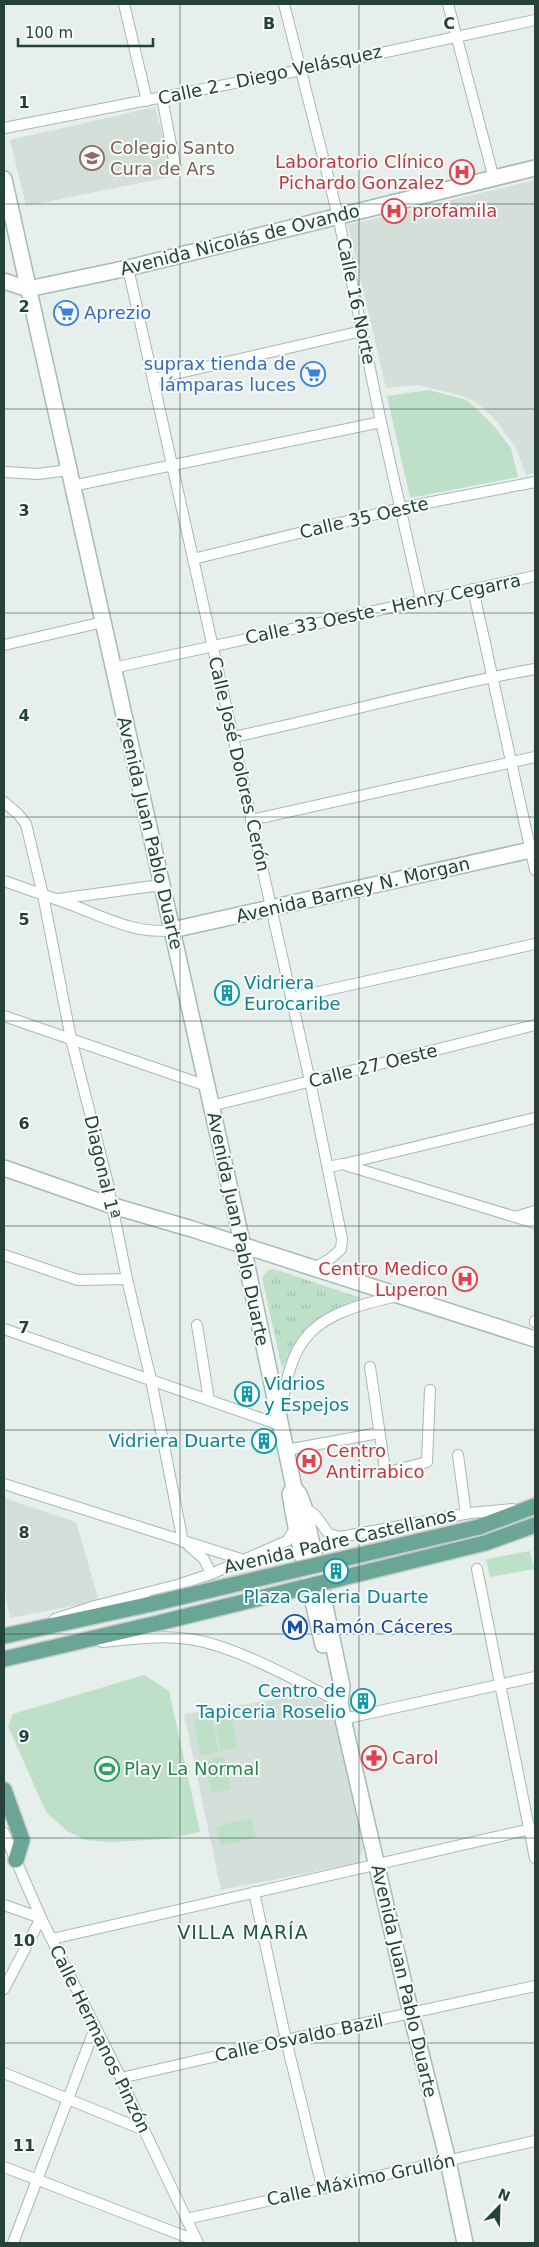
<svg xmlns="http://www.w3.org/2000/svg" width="539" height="2247" font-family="'DejaVu Sans',sans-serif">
	<defs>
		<pattern id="park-tufts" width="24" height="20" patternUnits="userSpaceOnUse" patternTransform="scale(1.25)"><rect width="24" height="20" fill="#bfe0c8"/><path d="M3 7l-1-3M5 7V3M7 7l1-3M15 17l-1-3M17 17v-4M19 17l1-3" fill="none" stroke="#a4c1ad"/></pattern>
	</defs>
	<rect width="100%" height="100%" fill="#e6efeb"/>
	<g fill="#d4dfda">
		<polygon points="155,107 174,176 26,206 10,140"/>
		<polygon points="535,180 535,473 526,475 516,448 494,418 476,402 459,395 418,385 386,388 348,225"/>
		<polygon points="4,1498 76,1522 99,1601 10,1618 4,1587"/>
		<polygon points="309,1694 334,1708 363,1849 358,1863 221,1890 184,1714"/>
	</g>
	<polygon fill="url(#park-tufts)" points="274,1269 361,1298 308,1326 282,1368 262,1278 268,1270"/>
	<g fill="#bfe0c8">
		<polygon points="429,390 467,400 493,425 511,448 518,477 410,498 387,396"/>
		<polygon points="530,1551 534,1569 490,1577 486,1559"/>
		<polygon points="144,1675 169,1691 200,1832 165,1839 111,1842 85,1840 67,1831 46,1812 8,1726 13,1714"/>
		<polygon points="231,1713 238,1747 221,1751 214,1717"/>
		<polygon points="211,1716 219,1752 201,1756 193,1720"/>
		<polygon points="224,1756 231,1789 211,1793 204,1760"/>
		<polygon points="251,1818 256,1838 220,1846 216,1826"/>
	</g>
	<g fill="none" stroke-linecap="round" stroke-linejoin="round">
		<defs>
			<g id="street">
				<polyline points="124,4 147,101"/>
				<polyline points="284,4 338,216 381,422 421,600"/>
				<polyline points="448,4 494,179"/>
				<polyline points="162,98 176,170"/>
				<polyline points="4,128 302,70 535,20"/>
				<polyline points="128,268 310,1081 342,1239 341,1249 331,1258 313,1269"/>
				<polyline points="153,379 362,331"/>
				<polyline points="4,472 38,474 68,470"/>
				<polyline points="72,486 381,422"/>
				<polyline points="193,559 401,508 535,482"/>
				<polyline points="473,589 535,870"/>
				<polyline points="4,645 103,622"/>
				<polyline points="113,668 535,576"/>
				<path d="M 233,737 C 334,716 434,687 535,669"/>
				<polyline points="4,802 18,814 26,824 43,895 71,1039 107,1180 127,1279 151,1380 183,1542"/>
				<polyline points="251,820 535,757"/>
				<path d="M 4,881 C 27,889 50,897 72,905 C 104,917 137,935 172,930"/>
				<polyline points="58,899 161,885"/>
				<polyline points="291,998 535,944"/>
				<polyline points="4,1016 207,1086"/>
				<polyline points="211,1106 535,1025"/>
				<polyline points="344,1164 535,1118"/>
				<polyline points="328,1167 342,1164 535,1223"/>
				<polyline points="515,1217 535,1211"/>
				<polyline points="4,1255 78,1280 127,1279"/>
				<polyline points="535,1322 535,1321"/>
				<polyline points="197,1325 209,1400"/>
				<path d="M 4,1329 L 280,1425 C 289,1334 310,1315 398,1296"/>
				<polyline points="370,1367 385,1469 388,1472 427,1462 430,1390"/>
				<polyline points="286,1450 379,1433"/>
				<polyline points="458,1455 466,1514"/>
				<polyline points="4,1484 244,1560"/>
				<polyline points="304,1507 315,1515 329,1534 340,1537 470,1513 512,1509"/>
				<polyline points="189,1546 204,1559 211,1574"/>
				<polyline points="477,1569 535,1858"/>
				<polyline points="55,1619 95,1606 177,1585 211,1574 287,1541 296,1527"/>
				<path d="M 102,1642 C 130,1639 160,1635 189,1639 C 235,1645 298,1682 340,1702"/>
				<polyline points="343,1719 535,1677"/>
				<polyline points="4,1833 41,1918 121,2078 144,2130 198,2243"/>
				<polyline points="254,1892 286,2040 322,2187"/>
				<polyline points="4,1905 41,1918 4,1989"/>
				<polyline points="52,1939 535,1828"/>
				<polyline points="4,2073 144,2130"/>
				<polyline points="121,2078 286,2040 535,1986"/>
				<polyline points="4,2167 197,2241 196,2243"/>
				<polyline points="186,2219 535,2141"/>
				<polyline points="13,2243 95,2028"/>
			</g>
			<g id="secondary">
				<polyline points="4,179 243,1247 294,1488 299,1494 304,1507 342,1686 340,1702 343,1719 411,2014 448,2161 465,2243"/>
				<polyline points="4,281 28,289 128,268 535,168"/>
				<polyline points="172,930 535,849"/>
				<polyline points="4,1168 110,1205 192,1229 535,1339"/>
				<polyline points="294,1488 290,1494 296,1527 323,1645"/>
			</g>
			<g id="primary">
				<polyline points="479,1527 535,1506"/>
				<polyline points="485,1543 535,1525"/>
				<polyline points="4,1636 151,1604"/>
				<polyline points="4,1659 154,1624"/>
				<polyline points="4,1790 22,1840 16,1860"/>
			</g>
		</defs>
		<use href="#street" stroke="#a8b8b2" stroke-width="12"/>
		<use href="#secondary" stroke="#a4bbb3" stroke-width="18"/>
		<use href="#primary" stroke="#c2cac8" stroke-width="18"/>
		<use href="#street" stroke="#fff" stroke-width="10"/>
		<use href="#secondary" stroke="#fff" stroke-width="15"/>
		<use href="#primary" stroke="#6aa596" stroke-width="15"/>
		<defs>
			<g id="primary-bridge">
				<polyline points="151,1604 479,1527"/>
				<polyline points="154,1624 485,1543"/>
			</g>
		</defs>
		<use href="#primary-bridge" stroke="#c2cac8" stroke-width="18" stroke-linecap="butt"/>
		<use href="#primary-bridge" stroke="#6aa596" stroke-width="15"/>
	</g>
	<path fill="none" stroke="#24423a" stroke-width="1" stroke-opacity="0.55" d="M 180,4 L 180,2243M 359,4 L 359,2243M 4,204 L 535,204M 4,409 L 535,409M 4,613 L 535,613M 4,817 L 535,817M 4,1021 L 535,1021M 4,1226 L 535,1226M 4,1430 L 535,1430M 4,1634 L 535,1634M 4,1838 L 535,1838M 4,2043 L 535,2043"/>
	<defs>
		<symbol id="school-ring" viewBox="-11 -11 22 22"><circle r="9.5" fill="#f7fbf9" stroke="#8d6e63" stroke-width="1.5"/><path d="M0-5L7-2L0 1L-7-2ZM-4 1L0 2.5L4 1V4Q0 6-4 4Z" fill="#8d6e63"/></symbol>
		<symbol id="hospital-ring" viewBox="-11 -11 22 22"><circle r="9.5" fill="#f7fbf9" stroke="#e0444e" stroke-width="1.5"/><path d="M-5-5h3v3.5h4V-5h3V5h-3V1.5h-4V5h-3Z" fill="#e0444e"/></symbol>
		<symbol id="supermarket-ring" viewBox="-11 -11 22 22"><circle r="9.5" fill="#f7fbf9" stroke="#3f7fe0" stroke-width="1.5"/><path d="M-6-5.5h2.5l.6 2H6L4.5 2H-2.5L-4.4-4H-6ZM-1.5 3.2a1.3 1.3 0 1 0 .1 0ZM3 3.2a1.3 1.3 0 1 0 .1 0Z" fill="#3f7fe0"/></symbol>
		<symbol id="building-ring" viewBox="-11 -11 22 22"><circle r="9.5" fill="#f7fbf9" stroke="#0f9aa8" stroke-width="1.5"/><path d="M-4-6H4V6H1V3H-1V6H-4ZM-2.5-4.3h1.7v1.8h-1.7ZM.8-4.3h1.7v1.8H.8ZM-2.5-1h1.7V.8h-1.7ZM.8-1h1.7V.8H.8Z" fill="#0f9aa8"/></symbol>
		<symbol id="metro-ring" viewBox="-11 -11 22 22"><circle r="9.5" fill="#f7fbf9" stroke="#1a4fb4" stroke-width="1.5"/><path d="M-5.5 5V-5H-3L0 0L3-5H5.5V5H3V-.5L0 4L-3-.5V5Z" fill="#1a4fb4"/></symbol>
		<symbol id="pharmacy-ring" viewBox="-11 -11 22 22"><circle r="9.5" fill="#f7fbf9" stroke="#e0444e" stroke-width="1.5"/><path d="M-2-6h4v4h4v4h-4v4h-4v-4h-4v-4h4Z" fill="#e0444e"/></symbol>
		<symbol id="stadium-ring" viewBox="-11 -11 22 22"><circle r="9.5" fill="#f7fbf9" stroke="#2e9e5b" stroke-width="1.5"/><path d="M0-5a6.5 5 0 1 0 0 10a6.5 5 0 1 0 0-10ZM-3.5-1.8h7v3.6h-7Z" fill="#2e9e5b"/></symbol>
	</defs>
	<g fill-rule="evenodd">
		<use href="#school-ring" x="78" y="144" width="28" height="28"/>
		<use href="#hospital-ring" x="448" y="158" width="28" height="28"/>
		<use href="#hospital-ring" x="380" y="197" width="28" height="28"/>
		<use href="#supermarket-ring" x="52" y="299" width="28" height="28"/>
		<use href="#supermarket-ring" x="299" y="360" width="28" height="28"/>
		<use href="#building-ring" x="213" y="979" width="28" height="28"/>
		<use href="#hospital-ring" x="451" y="1265" width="28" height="28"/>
		<use href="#building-ring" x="233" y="1380" width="28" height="28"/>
		<use href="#building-ring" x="250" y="1427" width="28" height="28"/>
		<use href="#hospital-ring" x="295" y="1447" width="28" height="28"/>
		<use href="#building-ring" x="322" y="1557" width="28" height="28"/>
		<use href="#metro-ring" x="281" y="1613" width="28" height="28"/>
		<use href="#building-ring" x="349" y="1687" width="28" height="28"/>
		<use href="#pharmacy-ring" x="360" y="1744" width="28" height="28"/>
		<use href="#stadium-ring" x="93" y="1755" width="28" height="28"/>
	</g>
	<g text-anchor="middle" stroke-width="4" stroke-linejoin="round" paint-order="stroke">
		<g font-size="18" fill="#24423a" stroke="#f7fbf9">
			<text transform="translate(270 75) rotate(-12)" y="6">Calle 2 - Diego Velásquez</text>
			<text transform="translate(240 240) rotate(-14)" y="6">Avenida Nicolás de Ovando</text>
			<text transform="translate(356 301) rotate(78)" y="6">Calle 16 Norte</text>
			<text transform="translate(364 518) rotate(-13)" y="6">Calle 35 Oeste</text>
			<text transform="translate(383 609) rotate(-12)" y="6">Calle 33 Oeste - Henry Cegarra</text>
			<text transform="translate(239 764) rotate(77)" y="6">Calle José Dolores Cerón</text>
			<text transform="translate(150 833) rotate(77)" y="6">Avenida Juan Pablo Duarte</text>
			<text transform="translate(353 890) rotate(-13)" y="6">Avenida Barney N. Morgan</text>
			<text transform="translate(373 1066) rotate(-14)" y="6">Calle 27 Oeste</text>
			<text transform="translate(102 1167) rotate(77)" y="6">Diagonal 1ª</text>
			<text transform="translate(238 1229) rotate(78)" y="6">Avenida Juan Pablo Duarte</text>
			<text transform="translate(340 1541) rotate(-13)" y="6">Avenida Padre Castellanos</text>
			<text transform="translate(404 1981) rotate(77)" y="6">Avenida Juan Pablo Duarte</text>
			<text transform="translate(299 2038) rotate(-12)" y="6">Calle Osvaldo Bazil</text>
			<text transform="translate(100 2039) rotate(64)" y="6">Calle Hermanos Pinzón</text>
			<text transform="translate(361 2180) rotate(-12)" y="6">Calle Máximo Grullón</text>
		</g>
		<g font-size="18" fill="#785e54" stroke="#f7fbf9" text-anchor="start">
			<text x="110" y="154">Colegio Santo<tspan x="110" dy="21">Cura de Ars</tspan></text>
		</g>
		<g font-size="18" fill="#be3a42" stroke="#f7fbf9" text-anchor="start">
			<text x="444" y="168" text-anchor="end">Laboratorio Clínico<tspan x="444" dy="21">Pichardo Gonzalez</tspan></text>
			<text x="412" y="217">profamila</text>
			<text x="448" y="1275" text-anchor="end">Centro Medico<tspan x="448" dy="21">Luperon</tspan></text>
			<text x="326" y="1457">Centro<tspan x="326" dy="21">Antirrabico</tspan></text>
			<text x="392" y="1764">Carol</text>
		</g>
		<g font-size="18" fill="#366cbe" stroke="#f7fbf9" text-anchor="start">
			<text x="84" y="319">Aprezio</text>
			<text x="296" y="370" text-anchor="end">suprax tienda de<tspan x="296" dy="21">lámparas luces</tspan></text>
		</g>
		<g font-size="18" fill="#0d838f" stroke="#f7fbf9" text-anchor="start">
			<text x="244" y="989">Vidriera<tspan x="244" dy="21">Eurocaribe</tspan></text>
			<text x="264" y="1390">Vidrios<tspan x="264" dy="21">y Espejos</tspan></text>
			<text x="246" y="1447" text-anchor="end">Vidriera Duarte</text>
			<text x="336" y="1603" text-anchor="middle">Plaza Galeria Duarte</text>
			<text x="346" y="1697" text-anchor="end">Centro de<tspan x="346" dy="21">Tapiceria Roselio</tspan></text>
		</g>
		<g font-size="18" fill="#164399" stroke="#f7fbf9" text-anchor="start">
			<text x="312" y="1633">Ramón Cáceres</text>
		</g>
		<g font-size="18" fill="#27864d" stroke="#f7fbf9" text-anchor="start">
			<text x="124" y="1775">Play La Normal</text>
		</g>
		<g font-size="19" letter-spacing="1" fill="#1f5548" stroke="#f7fbf9">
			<text x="243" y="1939">VILLA MARÍA</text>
		</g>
	</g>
	<g font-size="16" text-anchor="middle" font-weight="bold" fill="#24423a" stroke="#f7fbf9" stroke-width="4" stroke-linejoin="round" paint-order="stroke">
		<text x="269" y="29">B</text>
		<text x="449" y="29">C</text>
		<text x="24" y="108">1</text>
		<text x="24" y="312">2</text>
		<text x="24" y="516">3</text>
		<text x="24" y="721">4</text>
		<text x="24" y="925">5</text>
		<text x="24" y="1129">6</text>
		<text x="24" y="1333">7</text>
		<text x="24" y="1538">8</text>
		<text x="24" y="1742">9</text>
		<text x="24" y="1946">10</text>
		<text x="24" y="2151">11</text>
	</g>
	<rect width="539" height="2247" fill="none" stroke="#24423a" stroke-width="10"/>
	<g transform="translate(499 2207) rotate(23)" stroke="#f7fbf9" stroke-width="4" paint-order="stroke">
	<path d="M0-4L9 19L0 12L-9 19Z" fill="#24423a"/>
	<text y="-8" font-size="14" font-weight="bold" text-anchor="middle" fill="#24423a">N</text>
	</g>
	<path d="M18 38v8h135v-8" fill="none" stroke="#24423a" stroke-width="2.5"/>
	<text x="25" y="38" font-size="15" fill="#24423a" stroke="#f7fbf9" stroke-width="4" paint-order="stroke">100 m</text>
</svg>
